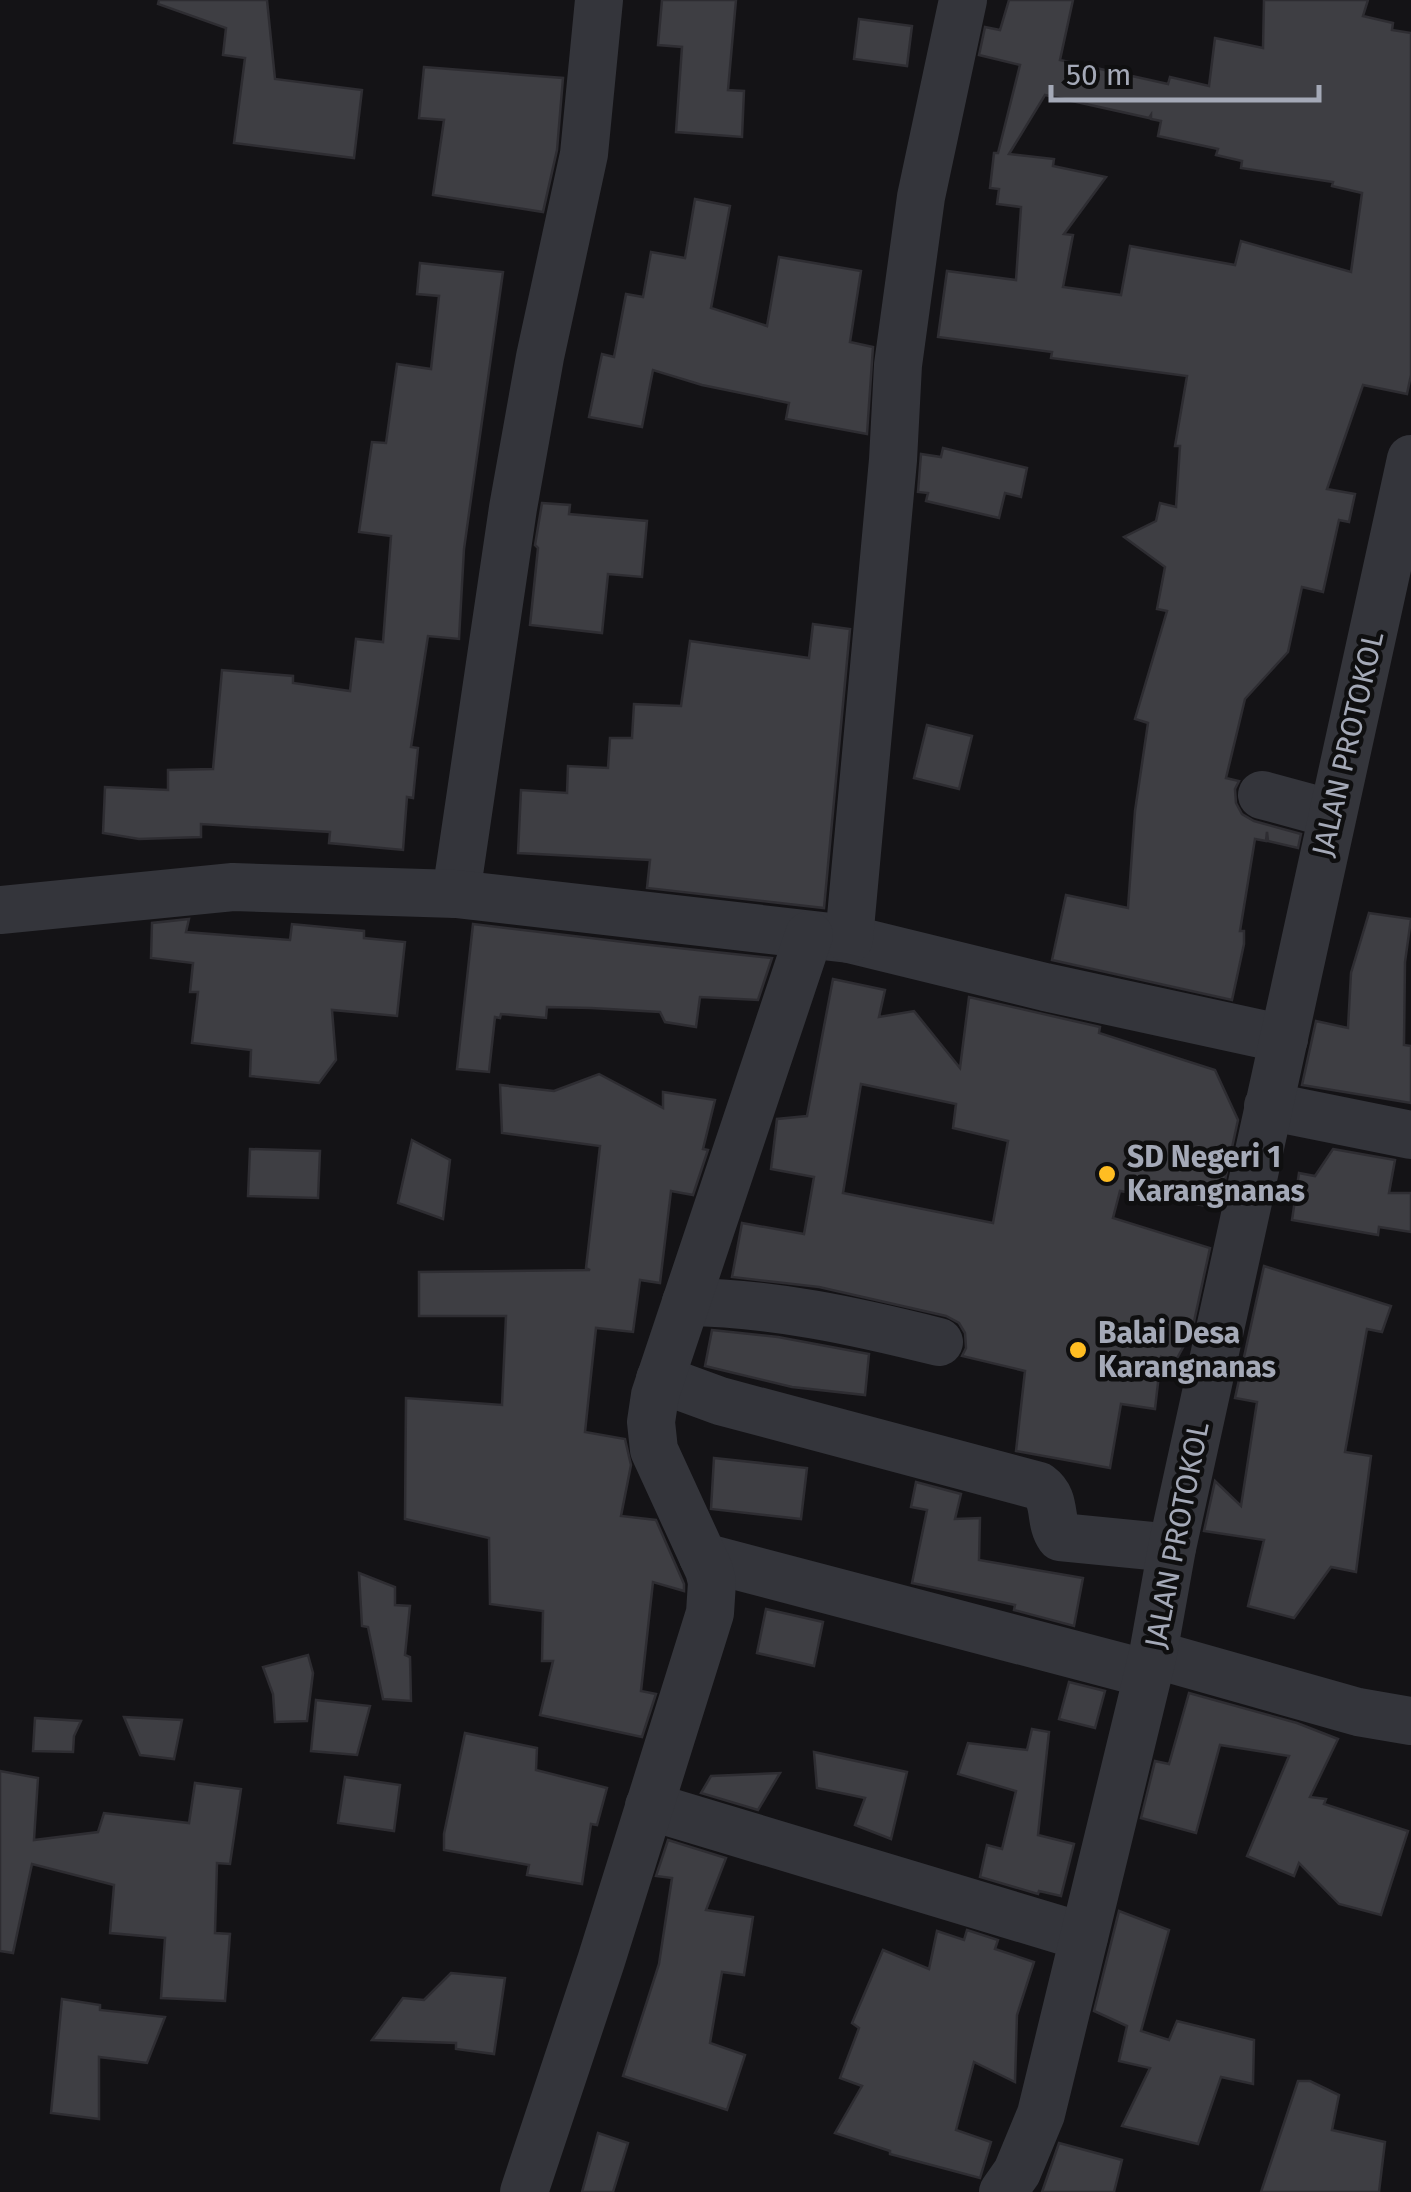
<svg xmlns="http://www.w3.org/2000/svg" width="1411" height="2192" font-family="'Fira Sans',sans-serif">
	<rect width="100%" height="100%" fill="#141316"/>
	<g fill="#3e3e43" stroke="#2e2d32" stroke-width="2.5" fill-rule="evenodd">
		<polygon points="159,0 267,0 275,79 362,90 354,158 234,143 245,58 223,55 226,28 158,4"/>
		<polygon points="662,0 736,0 728,90 744,91 742,137 676,132 682,47 658,45"/>
		<path d="M 1009,0 L 1073,0 L 1060,60 L 1168,84 L 1170,77 L 1209,86 L 1215,38 L 1263,48 L 1264,0 L 1368,0 L 1363,16 L 1393,23 L 1392,30 L 1411,33 L 1411,375 L 1407,394 L 1363,385 L 1327,489 L 1355,494 L 1349,522 L 1339,520 L 1323,592 L 1302,587 L 1288,652 L 1245,699 L 1226,778 L 1239,781 L 1235,789 L 1236,803 L 1242,814 L 1254,821 L 1301,834 L 1298,848 L 1268,841 L 1267,832 L 1266,841 L 1255,839 L 1240,931 L 1244,931 L 1244,944 L 1232,1000 L 1052,960 L 1066,895 L 1128,908 L 1135,811 L 1148,723 L 1135,719 L 1167,611 L 1157,609 L 1165,567 L 1124,537 L 1156,521 L 1160,503 L 1176,507 L 1180,446 L 1175,446 L 1187,376 L 1051,358 L 1052,352 L 938,337 L 947,271 L 1016,280 L 1021,207 L 997,204 L 999,189 L 990,188 L 994,153 L 998,153 L 1020,65 L 979,55 L 985,27 L 1000,30 ZM 1045,95 L 1149,118 L 1151,115 L 1151,119 L 1161,121 L 1158,136 L 1218,149 L 1216,155 L 1242,161 L 1241,168 L 1333,182 L 1332,186 L 1362,193 L 1351,272 L 1241,241 L 1235,265 L 1130,246 L 1121,295 L 1063,287 L 1073,235 L 1064,234 L 1106,177 L 1053,166 L 1054,159 L 1009,154 Z"/>
		<polygon points="859,19 912,26 907,66 854,59"/>
		<polygon points="424,67 563,78 557,150 543,212 433,195 444,120 419,118"/>
		<polygon points="695,199 730,206 711,308 767,326 779,257 861,271 850,342 873,347 867,434 786,419 789,403 702,385 653,370 642,427 589,417 602,354 614,357 626,294 643,297 651,252 685,258"/>
		<polygon points="420,263 503,272 464,549 459,639 428,636 411,747 418,748 413,798 407,797 403,850 329,843 330,832 201,824 201,837 139,839 103,833 105,787 168,790 168,770 213,769 222,670 293,676 293,683 350,691 356,639 383,642 391,536 359,532 372,442 386,443 397,364 431,369 439,296 417,294"/>
		<polygon points="943,448 1027,468 1021,497 1005,493 999,518 926,501 928,493 918,492 921,454 941,457"/>
		<polygon points="542,503 570,505 569,514 647,521 642,577 608,574 602,633 530,625 538,548 535,545"/>
		<polygon points="813,624 850,629 824,908 647,888 650,860 518,853 521,790 567,793 568,766 608,768 610,738 632,738 634,704 681,706 690,641 809,658"/>
		<polygon points="927,725 972,736 959,789 914,778"/>
		<polygon points="1369,913 1411,919 1405,962 1404,1045 1411,1046 1411,1103 1302,1085 1316,1021 1348,1028 1351,973"/>
		<polygon points="189,919 186,932 290,940 292,924 364,931 364,938 405,942 397,1016 332,1010 336,1060 319,1083 250,1076 251,1050 192,1043 198,992 190,992 193,963 151,958 152,923"/>
		<polygon points="473,924 641,944 772,958 758,1000 700,997 696,1027 665,1022 660,1012 591,1008 547,1007 546,1018 501,1014 500,1018 495,1017 489,1072 457,1069"/>
		<path d="M 833,979 L 885,990 L 879,1017 L 914,1011 L 960,1068 L 969,997 L 1100,1027 L 1099,1033 L 1215,1070 L 1238,1120 L 1219,1208 L 1120,1191 L 1113,1218 L 1210,1248 L 1192,1331 L 1175,1362 L 1161,1357 L 1155,1409 L 1121,1404 L 1110,1468 L 1016,1451 L 1025,1371 L 962,1356 L 966,1348 L 965,1333 L 959,1323 L 946,1316 L 819,1287 L 732,1277 L 742,1223 L 804,1234 L 814,1177 L 771,1169 L 777,1119 L 807,1116 ZM 861,1084 L 956,1104 L 953,1128 L 1008,1141 L 993,1223 L 843,1193 Z"/>
		<polygon points="599,1074 663,1108 663,1092 715,1100 703,1149 708,1150 693,1195 671,1191 660,1283 640,1280 633,1332 596,1328 585,1432 625,1439 631,1465 621,1516 656,1520 684,1584 684,1591 653,1582 641,1691 656,1694 642,1737 540,1715 553,1661 542,1661 543,1611 490,1604 489,1538 405,1519 406,1398 502,1405 506,1316 419,1316 419,1272 590,1270 586,1268 600,1146 502,1133 500,1085 554,1091"/>
		<polygon points="412,1140 450,1160 443,1219 398,1203"/>
		<polygon points="250,1149 320,1151 318,1198 248,1196"/>
		<polygon points="1333,1149 1395,1160 1389,1193 1411,1193 1411,1232 1379,1227 1378,1235 1292,1220 1299,1173 1315,1176"/>
		<polygon points="1264,1266 1391,1306 1382,1332 1367,1329 1345,1452 1371,1456 1356,1572 1331,1567 1294,1618 1248,1606 1264,1540 1204,1531 1215,1481 1241,1506 1257,1402 1235,1398"/>
		<polygon points="712,1330 778,1337 869,1354 865,1395 792,1387 705,1366"/>
		<polygon points="714,1458 807,1468 801,1519 711,1509"/>
		<polygon points="916,1482 961,1494 955,1519 980,1518 979,1560 1083,1578 1074,1626 1014,1610 1015,1605 912,1583 927,1510 911,1507"/>
		<polygon points="359,1573 395,1587 395,1605 410,1606 405,1655 410,1657 411,1701 383,1699 368,1627 362,1626"/>
		<polygon points="766,1609 823,1622 814,1666 757,1653"/>
		<polygon points="308,1655 313,1673 307,1721 275,1722 273,1694 263,1667"/>
		<polygon points="1069,1682 1105,1691 1095,1728 1059,1719"/>
		<polygon points="1189,1693 1297,1723 1338,1739 1310,1797 1326,1799 1324,1804 1408,1831 1381,1915 1339,1904 1299,1863 1294,1876 1247,1856 1289,1756 1220,1745 1196,1833 1141,1818 1155,1761 1169,1764"/>
		<polygon points="316,1700 370,1706 357,1755 311,1751"/>
		<polygon points="124,1717 182,1720 174,1759 140,1755"/>
		<polygon points="35,1718 81,1721 74,1736 73,1752 33,1751"/>
		<polygon points="1032,1729 1049,1732 1038,1835 1074,1844 1061,1896 1039,1891 1038,1894 980,1877 987,1845 1002,1849 1016,1791 958,1774 968,1743 1027,1750"/>
		<polygon points="465,1733 537,1748 536,1770 607,1788 597,1825 591,1824 582,1884 527,1875 529,1865 444,1850 444,1834"/>
		<polygon points="814,1752 907,1772 891,1839 855,1825 865,1798 817,1788"/>
		<polygon points="0,1771 38,1778 34,1840 98,1832 104,1813 189,1823 195,1783 241,1789 230,1864 217,1863 215,1933 230,1934 225,2001 161,1998 165,1938 110,1933 114,1885 32,1864 13,1953 0,1951"/>
		<polygon points="780,1773 758,1810 701,1793 711,1776"/>
		<polygon points="345,1777 400,1785 394,1831 338,1823"/>
		<polygon points="668,1840 726,1858 706,1910 753,1917 744,1975 722,1972 710,2043 745,2055 727,2110 623,2076 659,1964 672,1878 656,1876"/>
		<polygon points="1119,1911 1169,1930 1141,2031 1169,2040 1177,2021 1254,2040 1253,2084 1221,2077 1198,2144 1122,2126 1150,2068 1119,2061 1127,2026 1094,2011"/>
		<polygon points="967,1930 998,1940 995,1949 1034,1962 1017,2015 1015,2082 974,2062 956,2130 991,2142 980,2178 890,2154 890,2151 835,2133 862,2086 840,2078 859,2028 852,2023 883,1950 929,1969 937,1931 964,1940"/>
		<polygon points="451,1973 505,1978 494,2054 456,2049 456,2043 372,2040 403,1998 424,2000"/>
		<polygon points="62,1999 100,2005 100,2010 165,2017 147,2063 99,2057 99,2119 51,2113"/>
		<polygon points="1298,2081 1310,2081 1339,2095 1332,2130 1385,2142 1379,2192 1261,2192"/>
		<polygon points="598,2133 628,2143 613,2192 582,2192"/>
		<polygon points="1059,2143 1122,2160 1114,2192 1042,2192"/>
	</g>
	<g fill="none" stroke-linecap="round" stroke-linejoin="round">
		<g stroke="#34353b" stroke-width="48">
			<polyline points="1262,795 1332,814"/>
			<polyline points="456,894 513,508 540,357 584,154 599,0"/>
			<polyline points="0,910 233,887 456,894 849,939 1045,987 1284,1039"/>
			<polyline points="849,939 893,460 898,365 921,197 963,0"/>
			<polyline points="1268,1106 1411,1135"/>
			<path d="M 686,1302 C 773,1303 855,1321 939,1342"/>
			<path d="M 660,1379 L 720,1401 L 1039,1486 C 1058,1500 1048,1520 1060,1537 L 1172,1548"/>
			<polyline points="703,1557 1148,1674"/>
			<polyline points="1153,1654 1358,1712 1411,1721"/>
			<polyline points="649,1806 1084,1937"/>
			<polyline points="524,2192 601,1961 710,1613 712,1582 709,1570 654,1450 651,1422 655,1395 809,935"/>
			<polyline points="1003,2192 1017,2172 1041,2114 1153,1654 1172,1548 1411,459"/>
		</g>
	</g>
	<g fill="#ffbd22" stroke="#0f0f10" stroke-width="4">
		<circle cx="1107" cy="1174" r="10"/>
		<circle cx="1078" cy="1350" r="10"/>
	</g>
	<g text-anchor="middle" stroke-width="9" stroke-linejoin="round" paint-order="stroke">
		<g font-size="30" fill="#a4a9b7" stroke="#0f0f10">
			<text transform="translate(1348 744) rotate(-77)" y="10">JALAN PROTOKOL</text>
			<text transform="translate(1177 1535) rotate(-79)" y="10">JALAN PROTOKOL</text>
		</g>
		<g font-size="30" font-weight="bold" fill="#a4a9b7" stroke="#0f0f10" text-anchor="start">
			<text x="1127" y="1167">SD Negeri 1<tspan x="1127" dy="34">Karangnanas</tspan></text>
			<text x="1098" y="1343">Balai Desa<tspan x="1098" dy="34">Karangnanas</tspan></text>
		</g>
	</g>
	<path d="M1051 85v15h268v-15" fill="none" stroke="#a4a9b7" stroke-width="5"/>
	<text x="1066" y="85" font-size="30" fill="#a4a9b7" stroke="#0f0f10" stroke-width="8" paint-order="stroke">50 m</text>
</svg>
